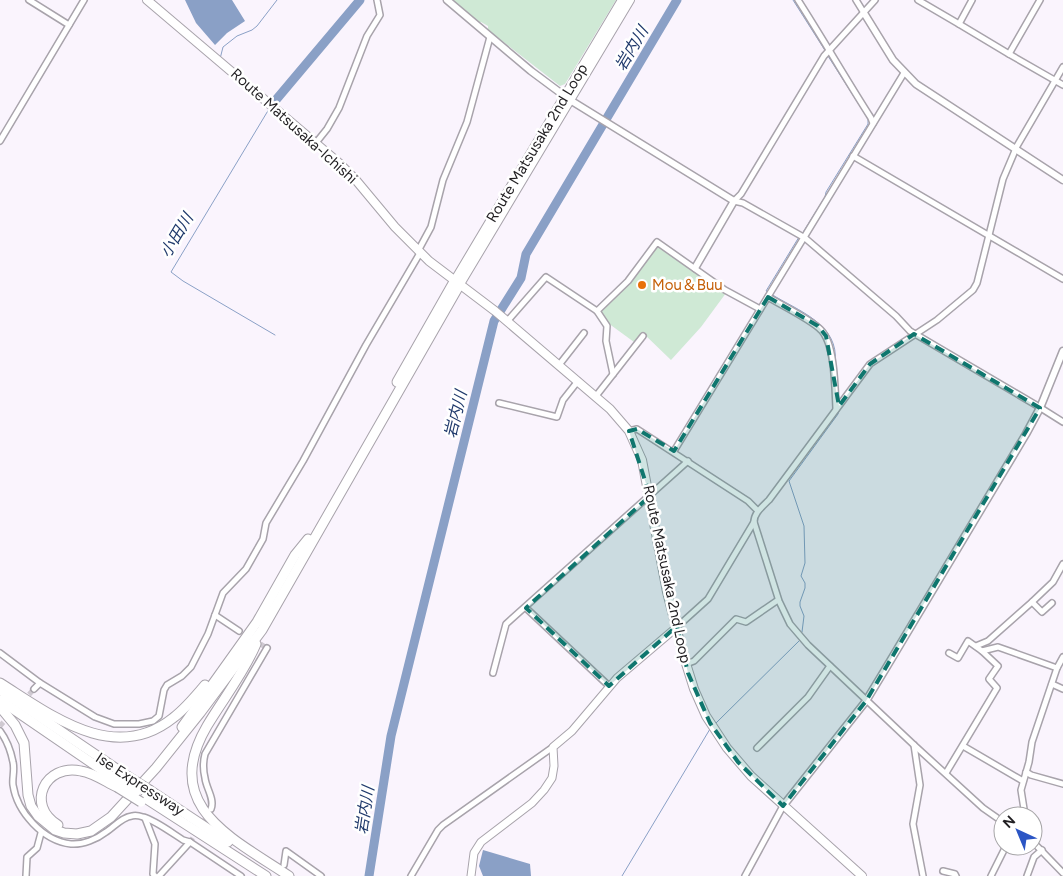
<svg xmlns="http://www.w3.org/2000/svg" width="1063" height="876" font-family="Figtree,'Noto Sans JP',sans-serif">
	<rect width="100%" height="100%" fill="#faf4fd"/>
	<g fill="#cfe9d5">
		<polygon points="452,0 616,0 565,84 560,86 488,30 488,26 481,22 478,22"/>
		<polygon points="657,246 726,293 701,327 671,360 643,333 634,342 608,323 600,314 601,309"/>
	</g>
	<g fill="#8aa0c6">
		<polygon points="185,0 232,0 245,21 227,33 215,45 196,23"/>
		<polygon points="483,850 530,864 531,876 483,876 479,866"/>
	</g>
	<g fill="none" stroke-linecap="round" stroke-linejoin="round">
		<g stroke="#8aa0c6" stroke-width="1">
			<polyline points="793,0 826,52"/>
			<polyline points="220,59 223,47 237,36 252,30 257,26 277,0"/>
			<polyline points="269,109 171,272 183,281 275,335"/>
			<polyline points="802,234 825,197 826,192 868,124 868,119 865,114 828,56"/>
			<polyline points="768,292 766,291 799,237"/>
			<path d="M 771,294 C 798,311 840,324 835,363"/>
			<polyline points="838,389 838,403"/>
			<polyline points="802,632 804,616 800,606 800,602 805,588 805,583 801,576 805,563 804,526 789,481 838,414 839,409"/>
			<polyline points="715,724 800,640"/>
			<polyline points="622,876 710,729"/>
		</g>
		<g stroke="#8aa0c6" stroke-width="9">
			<polyline points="275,101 360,0"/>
			<polyline points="369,876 391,736 494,321 521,278 526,254 677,0"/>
		</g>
		<g stroke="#cfc9d1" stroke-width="5" stroke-dasharray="5 2.5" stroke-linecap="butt">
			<polyline points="254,640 267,648"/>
			<polyline points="24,700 34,689"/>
			<polyline points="0,726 10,715"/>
			<polyline points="190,842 209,813"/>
		</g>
		<defs>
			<g id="minor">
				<polyline points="29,0 69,25"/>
				<path d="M 798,0 C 823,39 846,79 871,118 L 873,123"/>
				<polyline points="856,0 864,13"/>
				<polyline points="918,0 959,24 972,0"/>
				<polyline points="959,24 1009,54 1040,0"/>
				<polyline points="1009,54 1063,85"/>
				<polyline points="0,141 84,0"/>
				<polyline points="315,144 327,129 339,108 367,36 380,15 377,0"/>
				<polyline points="853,156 1063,279"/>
				<polyline points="734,201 743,203 805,238 896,316 910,331 1036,405 1063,422"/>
				<polyline points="734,201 741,194 824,56 875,0"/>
				<polyline points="418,251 431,227 443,180 467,122 490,37"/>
				<path d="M 768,297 C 781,305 812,320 821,330 C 835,344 835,389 836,409"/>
				<polyline points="597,311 607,326 606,341 613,374"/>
				<polyline points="510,318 546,277 597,311 628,281 657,242 725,290 760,309"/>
				<polyline points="559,365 584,333"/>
				<polyline points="596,396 643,336"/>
				<polyline points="499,403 557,417 563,400 578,381"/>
				<polyline points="629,431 637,429 748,501 758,511"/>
				<polyline points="674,451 904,73"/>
				<polyline points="754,522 779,601 790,624 808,645 914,745 983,808 1003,822"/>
				<polyline points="1032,602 1042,612 1052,603"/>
				<polyline points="526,608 609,686"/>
				<polyline points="215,615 239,631"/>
				<path d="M 677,627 L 708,599 L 754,522 C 754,513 762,507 769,500 L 870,364 L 937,320 L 973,290 L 977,283 L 1003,179 L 1017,146 L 1063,67"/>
				<polyline points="976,646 988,641 1032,602 1053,582 1063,564"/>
				<polyline points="0,653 40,683 95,717 114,724 139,724 153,721 159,716 164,690 167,685 182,676 191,667 208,634 223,593 246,569 263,539 266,523 303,461 366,345 420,253"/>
				<polyline points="949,653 958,658 968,641 982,651 998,647 1057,668"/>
				<polyline points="686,664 694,661 736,619 746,622 778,600"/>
				<polyline points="493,673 506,624 688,461"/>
				<polyline points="1052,684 1063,689"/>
				<polyline points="34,689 40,683"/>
				<path d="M 0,731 C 6,739 11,752 13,762 C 15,770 12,778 13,785 C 17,812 43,841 71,844 C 83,845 97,839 106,832 C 114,827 122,817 132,816 C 135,815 140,816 143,817 C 155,820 172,833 183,840 L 190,842 L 241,876"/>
				<polyline points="914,745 920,785 913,824 923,876"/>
				<polyline points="963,746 1023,781"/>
				<polyline points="757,748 808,697 830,666"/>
				<polyline points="1026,772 1031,775 1063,784"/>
				<polyline points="946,773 997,688 989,679 998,666 982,651"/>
				<path d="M 211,809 C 215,799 206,788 205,778 C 203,770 203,762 205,754 L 267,648"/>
				<polyline points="1023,816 1024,809 1021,790 1029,762 1032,742 1057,668 1063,657"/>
				<polyline points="145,818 155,844 153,874 155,876"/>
				<polyline points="1033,842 1063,873"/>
				<polyline points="284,865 286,851 321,876"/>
				<polyline points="943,871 955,874 956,876"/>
				<polyline points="26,876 27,857 37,848 41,833"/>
				<polyline points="159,876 190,842"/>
				<polyline points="411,876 438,830 443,825 553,747"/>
				<polyline points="745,876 783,806"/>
				<polyline points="991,876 1006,846"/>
				<polyline points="1027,876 1034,857 1042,850"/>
			</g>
			<g id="tertiary">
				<polyline points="447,0 531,71 570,100 734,201 695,268"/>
				<polyline points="864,13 893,60 916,84 1063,180"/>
				<polyline points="783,806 866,701 886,668 1026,434 1040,408 1063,351"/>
			</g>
			<polyline id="secondary" points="471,876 474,853 481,842 532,803 544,790 552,778 554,766 553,747 572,731 617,678 677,627"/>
			<g id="primary">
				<polyline points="147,0 339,163 355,179 395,227 429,261 495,311 610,409 629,431 642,460 667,592 683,654 694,689 706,716 727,748 751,776 862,876"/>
				<polyline points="455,280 622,0"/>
				<polyline points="460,284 630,0"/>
			</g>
			<g id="motorway">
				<polyline points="397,382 455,280"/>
				<path d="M 256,644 C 244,673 223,699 207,726 C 160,806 232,838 289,876"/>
				<path d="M 0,683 C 51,715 114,765 173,718 C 185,709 195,697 205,685"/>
				<polyline points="0,690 127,776"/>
				<polyline points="0,700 121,783"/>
				<polyline points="0,707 15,725 24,743 28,795 31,806 38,816 55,830 64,833 77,834 91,831 111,817 156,768 200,713 262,630 460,284"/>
				<polyline points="182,727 257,622 295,555 308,539"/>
				<polyline points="151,791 228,842"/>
				<polyline points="145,798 266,876"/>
				<path d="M 58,825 C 25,805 45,763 81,771 C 94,773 106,782 117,787"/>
			</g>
		</defs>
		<use href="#minor" stroke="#a8a3ab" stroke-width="8"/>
		<use href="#tertiary" stroke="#a8a3ab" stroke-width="9"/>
		<use href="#secondary" stroke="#a8a3ab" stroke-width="9"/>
		<use href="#primary" stroke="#a8a3ab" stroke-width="10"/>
		<use href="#motorway" stroke="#a8a3ab" stroke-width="11"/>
		<use href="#minor" stroke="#fff" stroke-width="5"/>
		<use href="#tertiary" stroke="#fff" stroke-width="6"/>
		<use href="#secondary" stroke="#fff" stroke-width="7"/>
		<use href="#primary" stroke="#fff" stroke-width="8"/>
		<use href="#motorway" stroke="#fff" stroke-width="9"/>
		<defs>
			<g id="motorway-bridge">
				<polyline points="127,776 151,791"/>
				<polyline points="121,783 136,792"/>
				<polyline points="117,787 141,802"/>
			</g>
		</defs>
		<use href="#motorway-bridge" stroke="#a8a3ab" stroke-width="11" stroke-linecap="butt"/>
		<use href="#motorway-bridge" stroke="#fff" stroke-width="9"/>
	</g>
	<path fill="#0f766e" fill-opacity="0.2" stroke="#0f766e" stroke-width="4" stroke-dasharray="10 6" stroke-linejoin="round" d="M 768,297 L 818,326 L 826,336 L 839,406 L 870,364 L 914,334 L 1040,408 L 866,701 L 783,806 L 738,762 L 710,723 L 688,673 L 677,626 L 609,686 L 526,608 L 650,496 L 629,431 L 637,429 L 674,451 Z"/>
	<circle fill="#e8710a" stroke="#fff" stroke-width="2" cx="642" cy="285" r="5"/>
	<g text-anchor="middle" stroke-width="5" stroke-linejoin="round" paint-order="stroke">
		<g font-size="15" fill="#211f22" stroke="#fff">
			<text transform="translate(294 126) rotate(42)" y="5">Route Matsusaka-Ichishi</text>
			<text transform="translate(537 143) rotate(-59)" y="5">Route Matsusaka 2nd Loop</text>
			<text transform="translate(667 574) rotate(78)" y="5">Route Matsusaka 2nd Loop</text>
			<text transform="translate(140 784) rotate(33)" y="5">Ise Expressway</text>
		</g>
		<g font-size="15" fill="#c56008" stroke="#fff" text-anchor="start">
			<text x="652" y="290">Mou＆Buu</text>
		</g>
		<g font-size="16" font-style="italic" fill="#203a6c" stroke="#fff">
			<text transform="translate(631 48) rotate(-59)" y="6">岩内川</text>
			<text transform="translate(176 235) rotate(-59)" y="6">小田川</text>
			<text transform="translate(455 414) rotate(-76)" y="6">岩内川</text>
			<text transform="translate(364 810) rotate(-81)" y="6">岩内川</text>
		</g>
	</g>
	<g transform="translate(1018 831) rotate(316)"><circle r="24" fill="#ffffff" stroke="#a6a5a7"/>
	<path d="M0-4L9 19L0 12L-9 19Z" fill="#2b55c4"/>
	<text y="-8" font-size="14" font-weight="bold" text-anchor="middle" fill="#211f22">N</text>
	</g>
</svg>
